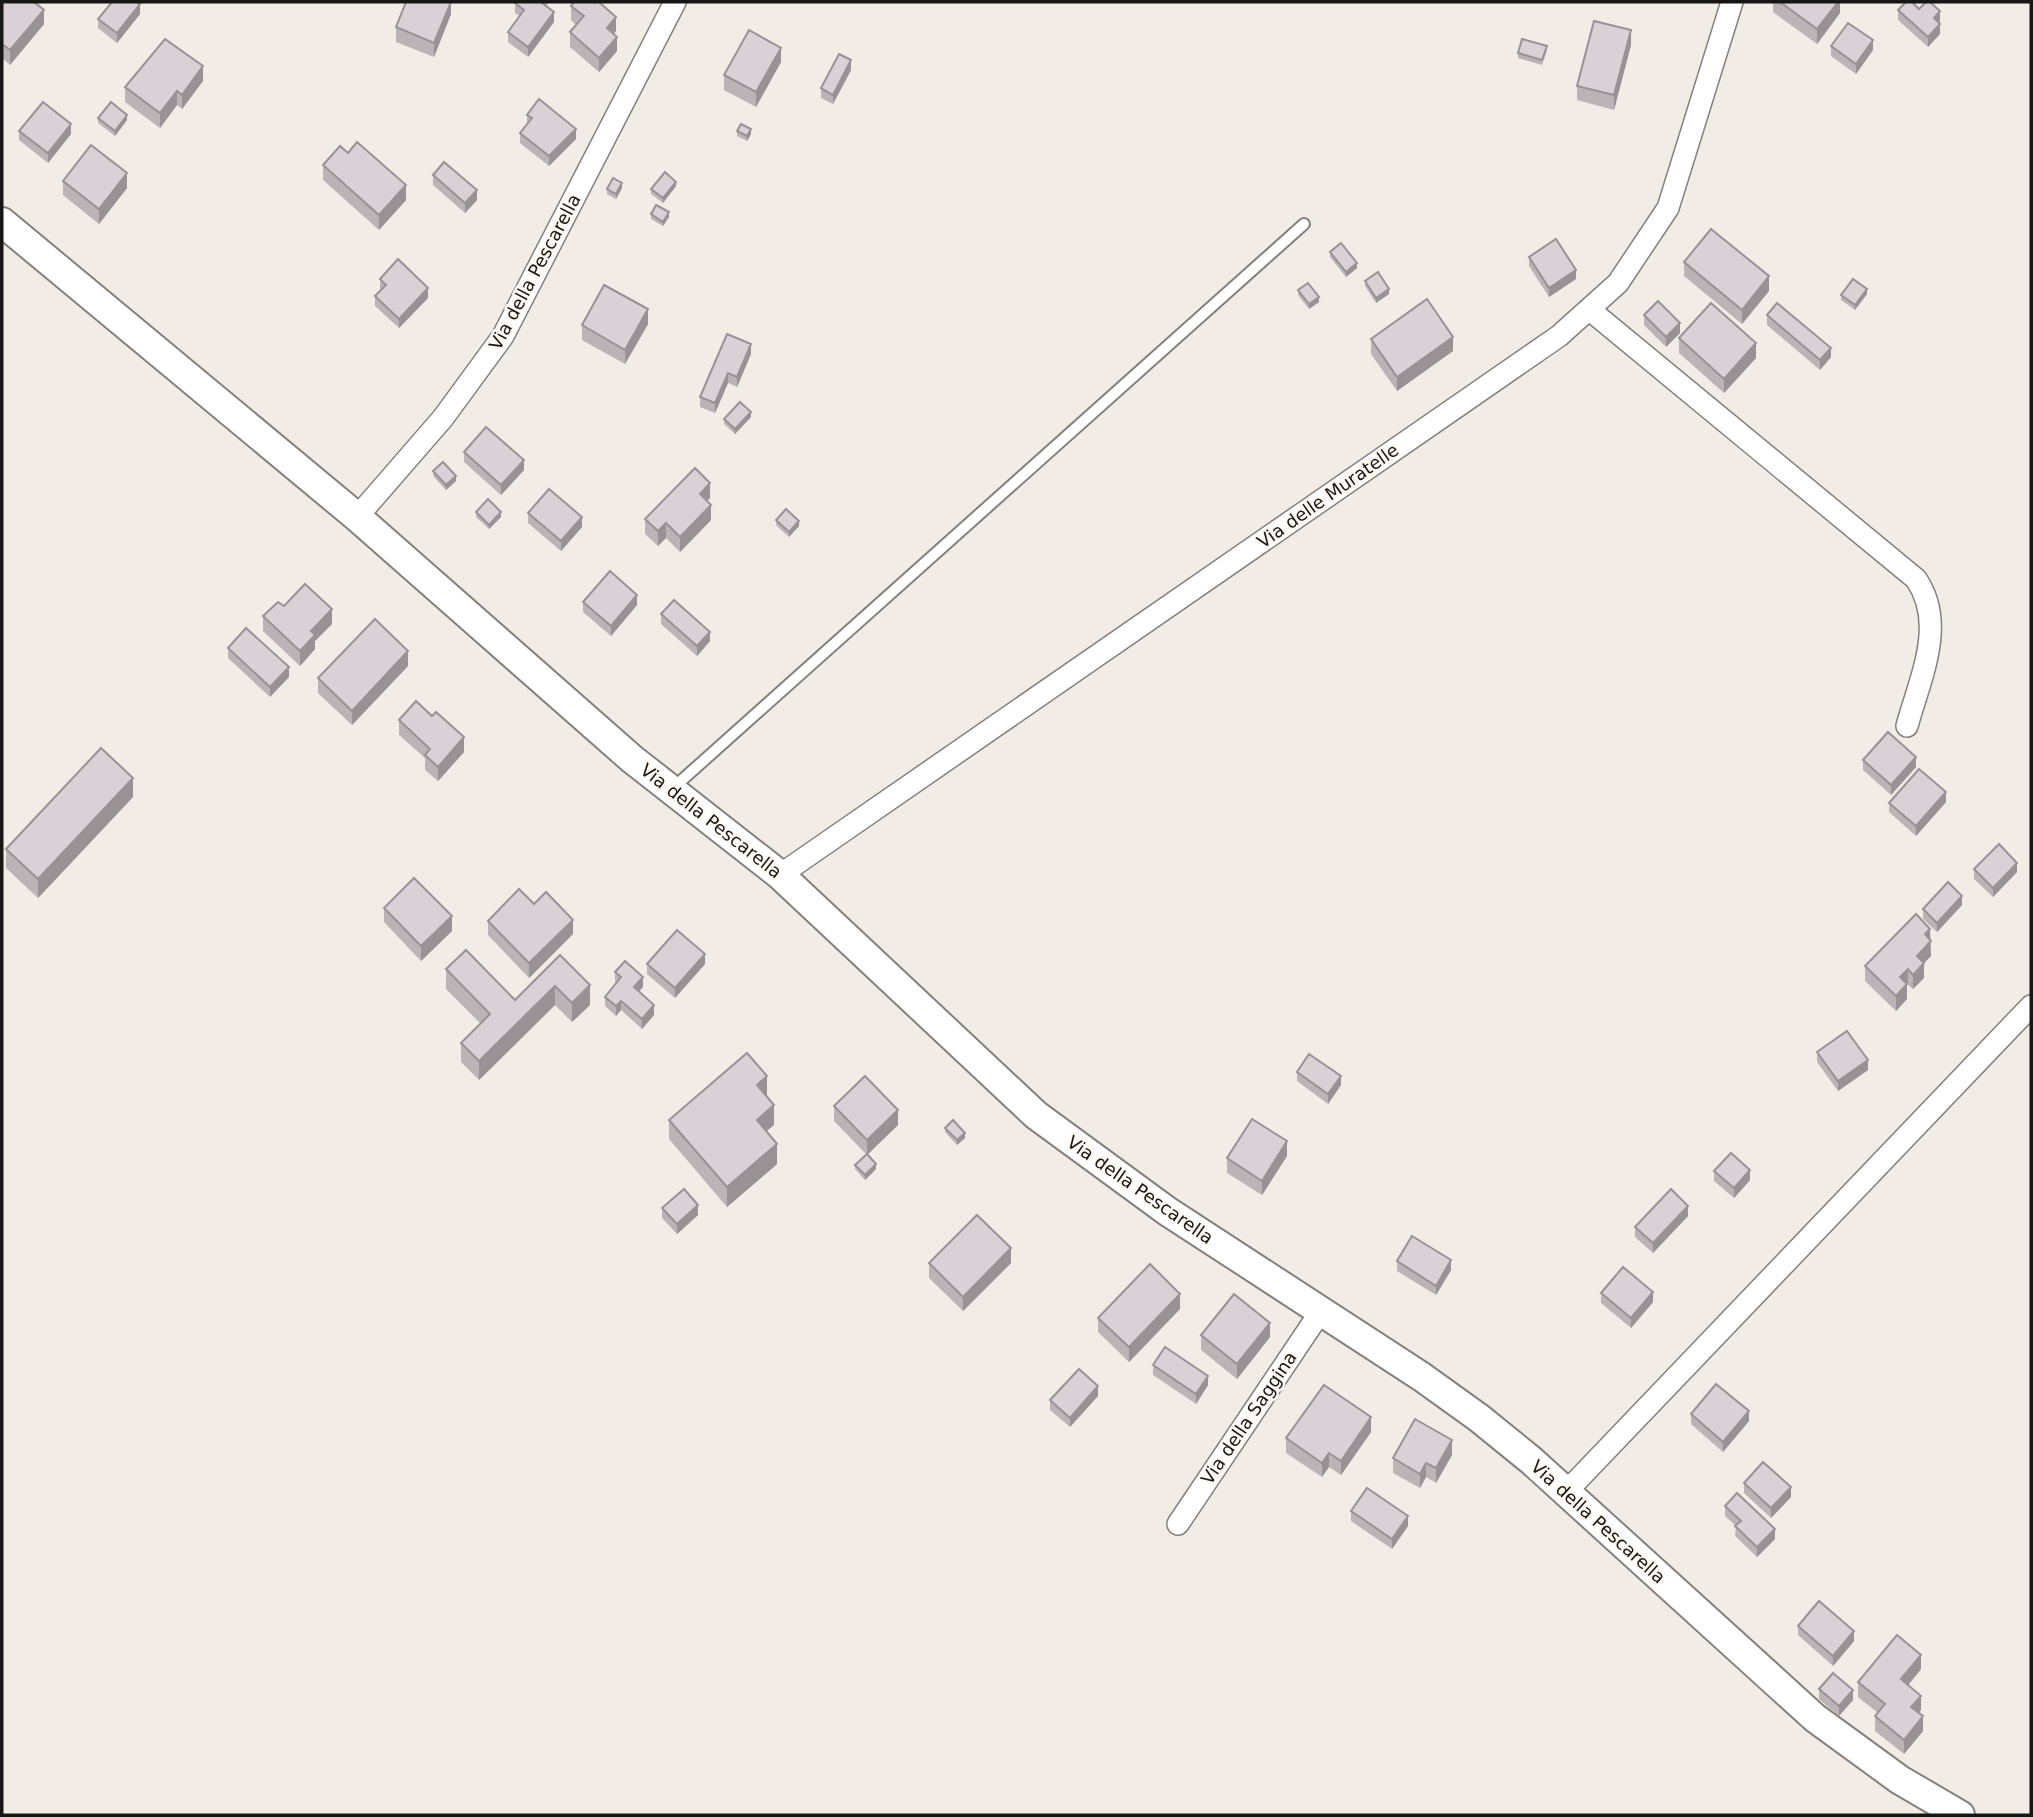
<svg xmlns="http://www.w3.org/2000/svg" width="2033" height="1817" font-family="'DejaVu Sans',sans-serif">
	<rect width="100%" height="100%" fill="#f1ece6"/>
	<g fill="none" stroke-linecap="round" stroke-linejoin="round">
		<defs>
			<polyline id="service" points="673,788 1304,224"/>
			<g id="minor">
				<path d="M 1590,310 L 1916,579 C 1947,624 1920,678 1907,726"/>
				<polyline points="357,517 443,418 503,336 675,2"/>
				<polyline points="780,875 1559,336 1618,283 1668,208 1732,2"/>
				<polyline points="1566,1492 2031,1006"/>
				<polyline points="1178,1524 1321,1311"/>
			</g>
			<polyline id="tertiary" points="2,222 357,517 632,759 780,875 1036,1115 1167,1211 1422,1377 1479,1418 1532,1461 1815,1718 1900,1780 1960,1815"/>
		</defs>
		<use href="#service" stroke="#85807b" stroke-width="14"/>
		<use href="#minor" stroke="#85807b" stroke-width="24"/>
		<use href="#tertiary" stroke="#85807b" stroke-width="32"/>
		<use href="#service" stroke="#fff" stroke-width="10"/>
		<use href="#minor" stroke="#fff" stroke-width="21"/>
		<use href="#tertiary" stroke="#fff" stroke-width="28"/>
	</g>
	<g fill="#bbb4b7">
		<polygon points="2,2 44,24 10,65 2,58"/>
		<polygon points="451,2 451,14 434,57 396,42 396,27"/>
		<polygon points="548,2 547,6 554,22 528,57 508,42 508,32 520,16 515,13 515,3"/>
		<polygon points="1773,2 1840,2 1840,13 1817,44 1773,12"/>
		<polygon points="571,6 616,31 614,34 617,51 599,72 570,47 570,32 576,25 571,20"/>
		<polygon points="1919,9 1940,21 1939,23 1940,34 1928,47 1898,20 1898,10"/>
		<polygon points="140,14 117,43 98,28 98,19"/>
		<polygon points="1631,45 1614,110 1577,100 1577,86"/>
		<polygon points="1831,46 1873,50 1856,74 1831,56"/>
		<polygon points="1547,51 1542,65 1518,58 1518,53"/>
		<polygon points="781,62 756,107 724,90 724,75"/>
		<polygon points="851,70 833,104 821,98 821,88"/>
		<polygon points="203,81 182,109 177,105 160,128 125,102 125,87"/>
		<polygon points="527,115 576,139 549,166 520,143 520,133 527,124"/>
		<polygon points="98,118 127,120 115,136 98,123"/>
		<polygon points="19,131 71,134 48,163 19,140"/>
		<polygon points="737,131 751,134 747,141 737,136"/>
		<polygon points="323,165 406,200 379,230 323,180"/>
		<polygon points="433,175 477,200 465,213 433,185"/>
		<polygon points="63,181 127,188 99,224 63,195"/>
		<polygon points="676,186 663,203 651,194 651,189"/>
		<polygon points="622,188 616,199 607,194 607,189"/>
		<polygon points="651,214 669,217 663,226 651,219"/>
		<polygon points="1330,252 1357,268 1346,277 1330,257"/>
		<polygon points="1529,257 1576,279 1549,297 1529,266"/>
		<polygon points="1684,262 1769,291 1742,324 1684,276"/>
		<polygon points="380,279 428,298 399,328 375,306 375,296 381,290 380,289"/>
		<polygon points="1365,281 1389,294 1376,303 1365,286"/>
		<polygon points="1298,290 1319,302 1309,309 1298,295"/>
		<polygon points="1867,294 1855,310 1841,300 1841,295"/>
		<polygon points="1644,315 1680,333 1666,347 1644,325"/>
		<polygon points="1767,315 1831,357 1820,370 1767,325"/>
		<polygon points="648,324 625,364 582,340 582,325"/>
		<polygon points="1679,338 1756,358 1724,393 1679,353"/>
		<polygon points="1371,339 1453,351 1397,391 1371,354"/>
		<polygon points="751,354 737,387 728,383 715,413 700,407 700,397"/>
		<polygon points="751,417 735,434 724,424 724,419"/>
		<polygon points="464,452 524,470 501,495 464,462"/>
		<polygon points="433,471 456,481 446,490 433,476"/>
		<polygon points="710,498 707,501 711,520 680,552 666,538 658,546 645,534 645,519"/>
		<polygon points="476,512 501,517 489,529 476,517"/>
		<polygon points="528,513 582,527 561,551 528,523"/>
		<polygon points="776,520 799,526 789,537 776,525"/>
		<polygon points="583,602 637,605 611,636 583,612"/>
		<polygon points="284,606 332,624 315,641 315,649 300,666 263,631 263,616"/>
		<polygon points="661,614 710,641 697,656 661,624"/>
		<polygon points="228,648 289,677 270,697 228,658"/>
		<polygon points="408,666 352,725 318,693 318,678"/>
		<polygon points="399,720 464,752 438,781 425,770 425,758 399,735"/>
		<polygon points="1863,760 1916,767 1891,795 1863,770"/>
		<polygon points="133,797 38,898 6,868 6,849"/>
		<polygon points="1946,802 1916,836 1889,812 1889,803"/>
		<polygon points="1974,869 2017,872 1993,897 1974,879"/>
		<polygon points="534,904 573,934 529,978 488,935 488,921"/>
		<polygon points="1962,905 1937,932 1923,919 1923,909"/>
		<polygon points="384,908 452,931 421,961 384,922"/>
		<polygon points="1930,940 1931,956 1924,963 1924,978 1913,989 1907,984 1907,999 1896,1011 1865,981 1865,966"/>
		<polygon points="560,955 590,1005 572,1022 555,1005 479,1080 461,1062 461,1043 481,1024 446,989 446,969 515,1000"/>
		<polygon points="647,964 705,964 675,998 647,974"/>
		<polygon points="615,972 643,987 639,991 654,1015 642,1029 621,1010 616,1016 605,1006 605,997 616,983 615,982"/>
		<polygon points="1817,1052 1868,1070 1838,1091 1817,1062"/>
		<polygon points="1297,1072 1341,1085 1328,1104 1297,1081"/>
		<polygon points="767,1095 766,1096 774,1125 766,1131 777,1164 727,1207 669,1139 669,1120"/>
		<polygon points="834,1106 898,1125 867,1155 876,1169 865,1180 855,1169 855,1165 866,1154 834,1121"/>
		<polygon points="945,1128 965,1138 957,1145 945,1132"/>
		<polygon points="1287,1156 1262,1195 1227,1173 1227,1158"/>
		<polygon points="1714,1171 1750,1180 1734,1198 1714,1181"/>
		<polygon points="662,1208 698,1215 677,1234 662,1218"/>
		<polygon points="1688,1216 1653,1253 1635,1237 1635,1227"/>
		<polygon points="1397,1261 1451,1270 1436,1295 1397,1271"/>
		<polygon points="929,1263 1011,1263 963,1311 929,1278"/>
		<polygon points="1601,1293 1653,1302 1631,1328 1601,1303"/>
		<polygon points="1180,1309 1129,1362 1098,1332 1098,1318"/>
		<polygon points="1201,1335 1270,1337 1237,1379 1201,1350"/>
		<polygon points="1153,1365 1208,1385 1196,1404 1153,1375"/>
		<polygon points="1098,1396 1070,1427 1050,1410 1050,1400"/>
		<polygon points="1691,1414 1749,1421 1723,1452 1691,1424"/>
		<polygon points="1371,1432 1341,1475 1329,1467 1322,1477 1286,1453 1286,1438"/>
		<polygon points="1452,1455 1436,1483 1426,1477 1420,1488 1393,1473 1393,1458"/>
		<polygon points="1744,1483 1791,1497 1771,1518 1744,1493"/>
		<polygon points="1725,1506 1775,1539 1757,1557 1735,1536 1736,1526 1725,1516"/>
		<polygon points="1351,1511 1408,1526 1392,1549 1351,1521"/>
		<polygon points="1798,1626 1854,1641 1833,1666 1798,1635"/>
		<polygon points="1921,1669 1908,1685 1921,1710 1919,1713 1923,1731 1904,1754 1875,1731 1875,1716 1878,1713 1858,1697 1858,1682"/>
		<polygon points="1819,1689 1853,1700 1839,1716 1819,1699"/>
	</g>
	<g fill="#989295">
		<polygon points="451,2 451,14 434,57 434,43"/>
		<polygon points="1838,2 1840,2 1840,13 1817,44 1817,29"/>
		<polygon points="140,4 140,14 117,43 117,33"/>
		<polygon points="44,10 44,24 10,65 10,50"/>
		<polygon points="1940,11 1940,21 1934,28 1934,18"/>
		<polygon points="554,12 554,22 528,57 528,47"/>
		<polygon points="616,17 616,31 607,43 607,28"/>
		<polygon points="1940,24 1940,34 1928,47 1928,37"/>
		<polygon points="1631,30 1631,45 1614,110 1614,95"/>
		<polygon points="617,37 617,51 599,72 599,58"/>
		<polygon points="1873,40 1873,50 1856,74 1856,64"/>
		<polygon points="781,48 781,62 756,107 756,92"/>
		<polygon points="851,60 851,70 833,104 833,95"/>
		<polygon points="203,66 203,81 182,109 182,95"/>
		<polygon points="177,91 177,105 160,128 160,113"/>
		<polygon points="127,115 127,120 115,136 115,131"/>
		<polygon points="71,124 71,134 48,163 48,153"/>
		<polygon points="576,129 576,139 549,166 549,156"/>
		<polygon points="751,129 751,134 747,141 747,136"/>
		<polygon points="127,173 127,188 99,224 99,209"/>
		<polygon points="676,182 676,186 663,203 663,198"/>
		<polygon points="622,183 622,188 616,199 616,194"/>
		<polygon points="406,185 406,200 379,230 379,215"/>
		<polygon points="477,190 477,200 465,213 465,203"/>
		<polygon points="669,212 669,217 663,226 663,222"/>
		<polygon points="1357,263 1357,268 1346,277 1346,272"/>
		<polygon points="1576,270 1576,279 1549,297 1549,288"/>
		<polygon points="1769,276 1769,291 1742,324 1742,310"/>
		<polygon points="428,288 428,298 399,328 399,319"/>
		<polygon points="1389,289 1389,294 1376,303 1376,298"/>
		<polygon points="1867,289 1867,294 1855,310 1855,305"/>
		<polygon points="1319,297 1319,302 1309,309 1309,304"/>
		<polygon points="648,309 648,324 625,364 625,350"/>
		<polygon points="1680,323 1680,333 1666,347 1666,337"/>
		<polygon points="1453,337 1453,351 1397,391 1397,377"/>
		<polygon points="1756,343 1756,358 1724,393 1724,379"/>
		<polygon points="751,344 751,354 737,387 737,377"/>
		<polygon points="1831,348 1831,357 1820,370 1820,360"/>
		<polygon points="728,373 728,383 715,413 715,403"/>
		<polygon points="751,412 751,417 735,434 735,429"/>
		<polygon points="524,460 524,470 501,495 501,485"/>
		<polygon points="456,476 456,481 446,490 446,485"/>
		<polygon points="710,483 710,498 700,508 700,494"/>
		<polygon points="711,505 711,520 680,552 680,537"/>
		<polygon points="501,512 501,517 489,529 489,525"/>
		<polygon points="582,517 582,527 561,551 561,541"/>
		<polygon points="799,521 799,526 789,537 789,532"/>
		<polygon points="666,523 666,538 658,546 658,531"/>
		<polygon points="637,595 637,605 611,636 611,626"/>
		<polygon points="332,609 332,624 315,641 315,649 300,666 300,651 311,631"/>
		<polygon points="710,632 710,641 697,656 697,646"/>
		<polygon points="408,651 408,666 352,725 352,711"/>
		<polygon points="289,667 289,677 270,697 270,687"/>
		<polygon points="464,737 464,752 438,781 438,767"/>
		<polygon points="1916,757 1916,767 1891,795 1891,785"/>
		<polygon points="133,778 133,797 38,898 38,879"/>
		<polygon points="1946,792 1946,802 1916,836 1916,826"/>
		<polygon points="2017,863 2017,872 1993,897 1993,888"/>
		<polygon points="1962,896 1962,905 1937,932 1937,923"/>
		<polygon points="452,916 452,931 421,961 421,946"/>
		<polygon points="573,920 573,934 529,978 529,963"/>
		<polygon points="1930,929 1931,956 1924,963 1924,978 1913,989 1913,975 1917,956 1925,934"/>
		<polygon points="705,954 705,964 675,998 675,988"/>
		<polygon points="1908,969 1908,984 1900,977"/>
		<polygon points="643,977 643,987 634,997 634,987"/>
		<polygon points="1907,984 1907,999 1896,1011 1896,996"/>
		<polygon points="590,985 590,1005 572,1022 572,1003"/>
		<polygon points="555,986 555,1005 479,1080 479,1061"/>
		<polygon points="621,1001 621,1010 616,1016 616,1006"/>
		<polygon points="654,1005 654,1015 642,1029 642,1019"/>
		<polygon points="1868,1060 1868,1070 1838,1091 1838,1081"/>
		<polygon points="767,1076 767,1095 757,1104 757,1085"/>
		<polygon points="1341,1076 1341,1085 1328,1104 1328,1094"/>
		<polygon points="774,1105 774,1125 757,1139 757,1120"/>
		<polygon points="898,1110 898,1125 867,1155 867,1140"/>
		<polygon points="965,1133 965,1138 957,1145 957,1140"/>
		<polygon points="1287,1141 1287,1156 1262,1195 1262,1181"/>
		<polygon points="777,1144 777,1164 727,1207 727,1187"/>
		<polygon points="876,1164 876,1169 865,1180 865,1175"/>
		<polygon points="1750,1170 1750,1180 1734,1198 1734,1188"/>
		<polygon points="698,1205 698,1215 677,1234 677,1224"/>
		<polygon points="1688,1206 1688,1216 1653,1253 1653,1243"/>
		<polygon points="1011,1248 1011,1263 963,1311 963,1297"/>
		<polygon points="1451,1260 1451,1270 1436,1295 1436,1286"/>
		<polygon points="1653,1292 1653,1302 1631,1328 1631,1318"/>
		<polygon points="1180,1294 1180,1309 1129,1362 1129,1347"/>
		<polygon points="1270,1323 1270,1337 1237,1379 1237,1364"/>
		<polygon points="1208,1376 1208,1385 1196,1404 1196,1394"/>
		<polygon points="1098,1386 1098,1396 1070,1427 1070,1418"/>
		<polygon points="1749,1411 1749,1421 1723,1452 1723,1442"/>
		<polygon points="1371,1417 1371,1432 1341,1475 1341,1461"/>
		<polygon points="1452,1440 1452,1455 1436,1483 1436,1468"/>
		<polygon points="1329,1453 1329,1467 1322,1477 1322,1463"/>
		<polygon points="1426,1463 1426,1477 1420,1488 1420,1474"/>
		<polygon points="1791,1487 1791,1497 1771,1518 1771,1508"/>
		<polygon points="1408,1516 1408,1526 1392,1549 1392,1539"/>
		<polygon points="1775,1529 1775,1539 1757,1557 1757,1547"/>
		<polygon points="1854,1631 1854,1641 1833,1666 1833,1656"/>
		<polygon points="1921,1655 1921,1669 1901,1694 1901,1679"/>
		<polygon points="1853,1690 1853,1700 1839,1716 1839,1706"/>
		<polygon points="1921,1696 1921,1710 1911,1722 1911,1707"/>
		<polygon points="1923,1716 1923,1731 1904,1754 1904,1740"/>
	</g>
	<g fill="#d9d1d5" stroke="#989295" stroke-width="2">
		<polygon points="2,2 34,2 44,10 10,50 2,44"/>
		<polygon points="112,2 136,2 140,4 117,33 98,19"/>
		<polygon points="406,2 451,2 434,43 396,27"/>
		<polygon points="516,2 543,2 542,3 554,12 528,47 508,32 524,10 515,3"/>
		<polygon points="574,2 599,2 616,17 607,28 617,37 599,58 570,32 584,16 571,6"/>
		<polygon points="1780,2 1838,2 1817,29"/>
		<polygon points="1906,2 1912,2 1919,9 1926,2 1930,2 1940,11 1934,18 1940,24 1928,37 1898,10"/>
		<polygon points="1594,21 1631,30 1614,95 1577,86"/>
		<polygon points="1848,23 1873,40 1856,64 1831,46"/>
		<polygon points="749,30 781,48 756,92 724,75"/>
		<polygon points="165,39 203,66 182,95 177,91 160,113 125,87"/>
		<polygon points="1522,39 1547,46 1542,60 1518,53"/>
		<polygon points="839,54 851,60 833,95 821,88"/>
		<polygon points="539,99 576,129 549,156 520,133 532,118 527,115"/>
		<polygon points="43,102 71,124 48,153 19,131"/>
		<polygon points="111,102 127,115 115,131 98,118"/>
		<polygon points="741,124 751,129 747,136 737,131"/>
		<polygon points="357,142 406,185 379,215 323,165 340,146 348,153"/>
		<polygon points="91,145 127,173 99,209 63,181"/>
		<polygon points="444,162 477,190 465,203 433,175"/>
		<polygon points="665,172 676,182 663,198 651,189"/>
		<polygon points="613,178 622,183 616,194 607,189"/>
		<polygon points="656,205 669,212 663,222 651,214"/>
		<polygon points="1711,229 1769,276 1742,310 1684,262"/>
		<polygon points="1556,239 1576,270 1549,288 1529,257"/>
		<polygon points="1341,243 1357,263 1346,272 1330,252"/>
		<polygon points="398,259 428,288 399,319 375,296 386,285 380,279"/>
		<polygon points="1378,272 1389,289 1376,298 1365,281"/>
		<polygon points="1853,279 1867,289 1855,305 1841,295"/>
		<polygon points="1308,283 1319,297 1309,304 1298,290"/>
		<polygon points="604,285 648,309 625,350 582,325"/>
		<polygon points="1427,299 1453,337 1397,377 1371,339"/>
		<polygon points="1658,301 1680,323 1666,337 1644,315"/>
		<polygon points="1711,303 1756,343 1724,379 1679,338"/>
		<polygon points="1777,303 1831,348 1820,360 1767,315"/>
		<polygon points="727,334 751,344 737,377 728,373 715,403 700,397"/>
		<polygon points="740,402 751,412 735,429 724,419"/>
		<polygon points="486,427 524,460 501,485 464,452"/>
		<polygon points="443,462 456,476 446,485 433,471"/>
		<polygon points="695,468 710,483 700,494 711,505 680,537 666,523 658,531 645,519"/>
		<polygon points="549,489 582,517 561,541 528,513"/>
		<polygon points="488,499 501,512 489,525 476,512"/>
		<polygon points="786,509 799,521 789,532 776,520"/>
		<polygon points="610,571 637,595 611,626 583,602"/>
		<polygon points="305,584 332,609 311,631 315,635 300,651 263,616 278,602 284,606"/>
		<polygon points="674,600 710,632 697,646 661,614"/>
		<polygon points="375,619 408,651 352,711 318,678"/>
		<polygon points="246,628 289,667 270,687 228,648"/>
		<polygon points="416,701 432,716 436,712 464,737 438,767 425,755 430,749 399,720"/>
		<polygon points="1888,732 1916,757 1891,785 1863,760"/>
		<polygon points="101,748 133,778 38,879 6,849"/>
		<polygon points="1919,769 1946,792 1916,826 1889,803"/>
		<polygon points="1999,844 2017,863 1993,888 1974,869"/>
		<polygon points="414,878 452,916 421,946 384,908"/>
		<polygon points="1948,882 1962,896 1937,923 1923,909"/>
		<polygon points="519,889 534,904 546,892 573,920 529,963 488,921"/>
		<polygon points="1916,914 1930,929 1925,934 1931,941 1917,956 1924,963 1913,975 1908,969 1900,977 1907,984 1896,996 1865,966"/>
		<polygon points="677,930 705,954 675,988 647,964"/>
		<polygon points="466,950 515,1000 560,955 590,985 572,1003 555,986 479,1061 461,1043 490,1014 446,969"/>
		<polygon points="625,961 643,977 634,987 654,1005 642,1019 621,1001 616,1006 605,997 621,977 615,972"/>
		<polygon points="1847,1031 1868,1060 1838,1081 1817,1052"/>
		<polygon points="747,1053 767,1076 757,1085 774,1105 757,1120 777,1144 727,1187 669,1120"/>
		<polygon points="1309,1054 1341,1076 1328,1094 1297,1072"/>
		<polygon points="865,1076 898,1110 867,1140 834,1106"/>
		<polygon points="1252,1119 1287,1141 1262,1181 1227,1158"/>
		<polygon points="953,1120 965,1133 957,1140 945,1128"/>
		<polygon points="1731,1153 1750,1170 1734,1188 1714,1171"/>
		<polygon points="867,1154 876,1164 865,1175 855,1165"/>
		<polygon points="684,1189 698,1205 677,1224 662,1208"/>
		<polygon points="1671,1189 1688,1206 1653,1243 1635,1227"/>
		<polygon points="977,1215 1011,1248 963,1297 929,1263"/>
		<polygon points="1412,1236 1451,1260 1436,1286 1397,1261"/>
		<polygon points="1150,1264 1180,1294 1129,1347 1098,1318"/>
		<polygon points="1623,1267 1653,1292 1631,1318 1601,1293"/>
		<polygon points="1234,1294 1270,1323 1237,1364 1201,1335"/>
		<polygon points="1165,1347 1208,1376 1196,1394 1153,1365"/>
		<polygon points="1079,1369 1098,1386 1070,1418 1050,1400"/>
		<polygon points="1716,1384 1749,1411 1723,1442 1691,1414"/>
		<polygon points="1324,1385 1371,1417 1341,1461 1329,1453 1322,1463 1286,1438"/>
		<polygon points="1415,1419 1452,1440 1436,1468 1426,1463 1420,1474 1393,1458"/>
		<polygon points="1763,1462 1791,1487 1771,1508 1744,1483"/>
		<polygon points="1367,1488 1408,1516 1392,1539 1351,1511"/>
		<polygon points="1737,1493 1775,1529 1757,1547 1735,1526 1741,1521 1725,1506"/>
		<polygon points="1819,1601 1854,1631 1833,1656 1798,1626"/>
		<polygon points="1897,1635 1921,1655 1901,1679 1921,1696 1911,1707 1923,1716 1904,1740 1875,1716 1885,1704 1858,1682"/>
		<polygon points="1833,1673 1853,1690 1839,1706 1819,1689"/>
	</g>
	<g text-anchor="middle" stroke-width="5" stroke-linejoin="round" paint-order="stroke">
		<g font-size="18" fill="#181614" stroke="#fff9f3">
			<text transform="translate(535 272) rotate(-62)" y="6">Via della Pescarella</text>
			<text transform="translate(1328 496) rotate(-35)" y="6">Via delle Muratelle</text>
			<text transform="translate(711 821) rotate(38)" y="6">Via della Pescarella</text>
			<text transform="translate(1140 1190) rotate(35)" y="6">Via della Pescarella</text>
			<text transform="translate(1249 1418) rotate(-56)" y="6">Via della Saggina</text>
			<text transform="translate(1598 1522) rotate(42)" y="6">Via della Pescarella</text>
		</g>
	</g>
	<rect width="2033" height="1817" fill="none" stroke="#181614" stroke-width="7"/>
</svg>
